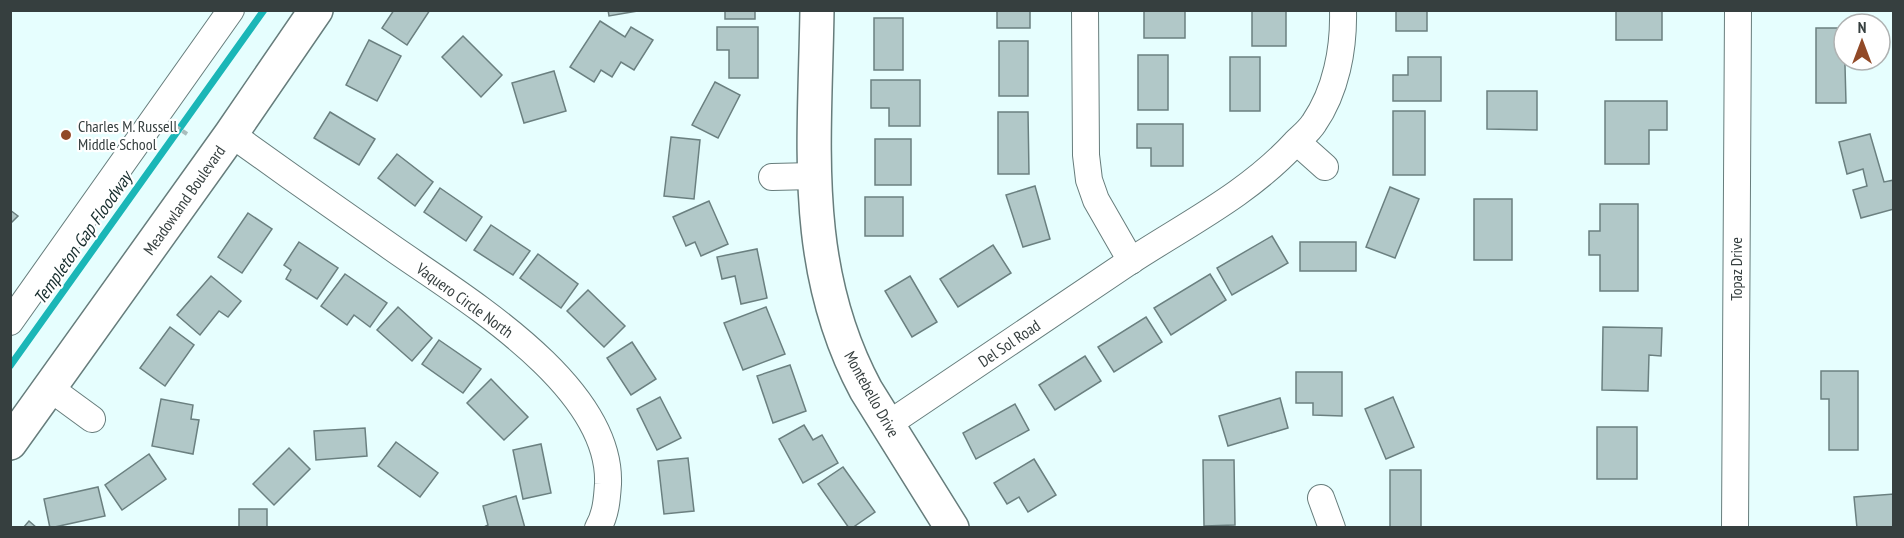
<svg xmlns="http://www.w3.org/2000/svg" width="1904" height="538" font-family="'PT Sans Narrow',sans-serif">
	<rect width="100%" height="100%" fill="#e6fefe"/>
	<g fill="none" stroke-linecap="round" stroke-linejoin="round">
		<polyline stroke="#1ab6b7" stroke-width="7" points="10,366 264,10"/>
	</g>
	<g fill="#b1c8c8" stroke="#6b8080" stroke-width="1.5">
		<polygon points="394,10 430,10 407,45 382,28"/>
		<polygon points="608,10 637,10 637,11 609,16"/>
		<rect x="725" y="10" width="30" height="9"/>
		<rect x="997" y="10" width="33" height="18"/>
		<rect x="1144" y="10" width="41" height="28"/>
		<rect x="1252" y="10" width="34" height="36"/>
		<rect x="1396" y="10" width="31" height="21"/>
		<rect x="1616" y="10" width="46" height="30"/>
		<rect x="874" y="18" width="29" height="52"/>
		<polygon points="600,21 625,37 631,27 653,40 634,70 621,62 612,77 601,70 594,82 570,67"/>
		<polygon points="717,27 758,27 758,78 729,78 729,50 717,50"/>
		<polygon points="1816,28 1844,28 1846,103 1816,103"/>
		<polygon points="463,36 502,75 481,97 442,57"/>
		<polygon points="369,40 401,56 377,101 346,85"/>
		<rect x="999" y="41" width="29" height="55"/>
		<rect x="1138" y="55" width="30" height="55"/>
		<rect x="1230" y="57" width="30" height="54"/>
		<polygon points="1408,57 1441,57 1441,101 1393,101 1393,75 1408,75"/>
		<polygon points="554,71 566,111 524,123 512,83"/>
		<polygon points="871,80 920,80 920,126 889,126 889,108 871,108"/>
		<polygon points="715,82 740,95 718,138 692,125"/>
		<polygon points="1487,91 1537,91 1537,130 1487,129"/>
		<polygon points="1605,101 1667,101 1667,130 1649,130 1649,164 1605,164"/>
		<rect x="1393" y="111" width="32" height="64"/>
		<polygon points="330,112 375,139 359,165 314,138"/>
		<polygon points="998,112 1028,112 1029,174 998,174"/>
		<polygon points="1137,124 1183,124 1183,166 1151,166 1151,148 1137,148"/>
		<polygon points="1870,134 1884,182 1894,180 1894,209 1861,218 1853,190 1867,186 1863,169 1847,174 1839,142"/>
		<polygon points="671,137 700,140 694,199 664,196"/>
		<rect x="875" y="139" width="36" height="46"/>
		<polygon points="397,154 433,182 415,206 378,178"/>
		<polygon points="1035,186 1050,239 1023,247 1006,195"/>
		<polygon points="1390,187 1419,199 1395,258 1366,247"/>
		<polygon points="440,188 482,217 466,241 424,212"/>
		<rect x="865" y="197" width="38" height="39"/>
		<rect x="1474" y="199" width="38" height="61"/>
		<polygon points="709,201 728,244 701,256 695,242 686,246 673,217"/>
		<polygon points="1600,204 1638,204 1638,291 1600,291 1600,255 1589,255 1589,231 1600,231"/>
		<polygon points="10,210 18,216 10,224"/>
		<polygon points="248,213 272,229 242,273 218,257"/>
		<polygon points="491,225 530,251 513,275 474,250"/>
		<polygon points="1272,236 1288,263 1232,295 1217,268"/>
		<polygon points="299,242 338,268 317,299 286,279 291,270 284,265"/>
		<rect x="1300" y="242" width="56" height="29"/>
		<polygon points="993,245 1011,273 958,307 940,279"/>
		<polygon points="757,249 767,298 741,304 735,276 722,279 717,257"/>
		<polygon points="538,254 578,284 561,308 520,278"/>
		<polygon points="345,274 387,303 370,327 354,315 347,325 321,306"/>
		<polygon points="1210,274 1226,300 1171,335 1154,308"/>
		<polygon points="211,276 241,301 228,317 219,311 200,335 177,315"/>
		<polygon points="910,276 937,322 912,337 885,291"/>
		<polygon points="588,290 625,326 604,347 567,311"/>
		<polygon points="398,307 432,338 412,361 377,330"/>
		<polygon points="766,307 785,354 743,370 724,323"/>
		<polygon points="1146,317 1162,342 1114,372 1098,347"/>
		<polygon points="170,327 194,345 165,386 140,368"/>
		<polygon points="1603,327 1662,328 1661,356 1649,355 1648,391 1602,390"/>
		<polygon points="439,340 481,369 463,393 422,364"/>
		<polygon points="632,342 656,379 631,395 607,358"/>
		<polygon points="1085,356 1101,381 1055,410 1039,385"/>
		<polygon points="790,365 806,411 773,423 757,376"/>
		<polygon points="1821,371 1858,371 1858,450 1829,450 1829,399 1821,399"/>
		<polygon points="1296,372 1342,372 1342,416 1313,415 1313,403 1296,403"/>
		<polygon points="491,379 528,417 504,440 467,403"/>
		<polygon points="660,397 681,438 657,450 637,409"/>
		<polygon points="1393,397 1414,447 1386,459 1365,409"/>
		<polygon points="1280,398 1288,428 1228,446 1219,416"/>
		<polygon points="161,399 193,405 191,419 199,420 193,454 152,446"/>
		<polygon points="1015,404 1029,430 976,459 963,433"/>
		<polygon points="804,425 813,440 822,435 838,463 803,483 779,439"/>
		<rect x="1597" y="427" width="40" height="52"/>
		<polygon points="365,428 367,456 316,460 314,431"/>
		<polygon points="396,442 438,473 420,497 378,466"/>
		<polygon points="541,444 551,493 523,499 513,450"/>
		<polygon points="289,448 310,469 274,505 253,484"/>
		<polygon points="149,454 166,479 122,510 105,485"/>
		<polygon points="688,458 694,511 664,514 658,461"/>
		<polygon points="1034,459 1056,495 1028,512 1019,497 1007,504 994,483"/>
		<polygon points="1203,460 1234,460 1235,525 1204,526"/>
		<polygon points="843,467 875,512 852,528 849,528 818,484"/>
		<rect x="1390" y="470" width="31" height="58"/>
		<polygon points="98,487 105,516 50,528 44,499"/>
		<polygon points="1894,494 1894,528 1857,528 1854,497"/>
		<polygon points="516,496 525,528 482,528 488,525 483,506"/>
		<rect x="239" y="509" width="28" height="19"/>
		<polygon points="29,521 37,528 23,528"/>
	</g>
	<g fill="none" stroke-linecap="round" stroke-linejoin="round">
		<defs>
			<g id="street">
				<polyline points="1085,10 1086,155 1089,180 1096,200 1131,261"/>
				<path d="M 231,134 C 284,172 338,210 391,247 C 462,297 612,385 608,484 C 607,499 606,514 598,528"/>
				<polyline points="1297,142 1325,167"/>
				<polyline points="772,177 813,176"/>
				<polyline points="10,322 231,10"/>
				<polyline points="51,389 92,419"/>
				<path d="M 887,425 C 968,371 1048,316 1129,262 C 1187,224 1248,194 1295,143 C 1301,137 1309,131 1314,123 C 1336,91 1344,49 1343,10"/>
				<polyline points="1321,498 1332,528"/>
				<polyline points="1735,528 1738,10"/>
			</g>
			<g id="secondary">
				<path d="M 817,10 C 815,144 800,267 866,390 L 952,528"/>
				<polyline points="10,443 231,134 316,10"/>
			</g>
		</defs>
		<use href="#street" stroke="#677d7c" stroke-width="28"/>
		<use href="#secondary" stroke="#677d7c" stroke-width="36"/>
		<polyline stroke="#aabdbd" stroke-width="4" stroke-dasharray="6 3" stroke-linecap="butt" points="175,126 187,134"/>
		<use href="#street" stroke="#fff" stroke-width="26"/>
		<use href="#secondary" stroke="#fff" stroke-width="33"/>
	</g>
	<circle fill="#914927" stroke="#fff" stroke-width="2" cx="66" cy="135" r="6"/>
	<g text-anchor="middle" stroke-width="4.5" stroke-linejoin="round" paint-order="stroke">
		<g font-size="16" fill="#363f3f" stroke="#fff" text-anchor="start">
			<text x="78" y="132">Charles M. Russell<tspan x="78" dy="18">Middle School</tspan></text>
		</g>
		<g font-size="16" fill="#363f3f" stroke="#fff">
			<text transform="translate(184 200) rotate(-55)" y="6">Meadowland Boulevard</text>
			<text transform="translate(1736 269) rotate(-90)" y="6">Topaz Drive</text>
			<text transform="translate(465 300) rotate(36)" y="6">Vaquero Circle North</text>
			<text transform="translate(1009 343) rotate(-34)" y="6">Del Sol Road</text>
			<text transform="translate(872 394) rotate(61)" y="6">Montebello Drive</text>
		</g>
		<g font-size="18" font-style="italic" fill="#172e2e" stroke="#fff">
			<text transform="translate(83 238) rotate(-55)" y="6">Templeton Gap Floodway</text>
		</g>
	</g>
	<rect width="1904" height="538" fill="none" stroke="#363f3f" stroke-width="24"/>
	<g transform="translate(1862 42)"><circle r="28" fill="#ffffff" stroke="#afb2b2" stroke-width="1.5"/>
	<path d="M0-4.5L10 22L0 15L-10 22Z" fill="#914927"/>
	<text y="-9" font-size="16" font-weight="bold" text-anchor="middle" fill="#363f3f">N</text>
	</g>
</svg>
